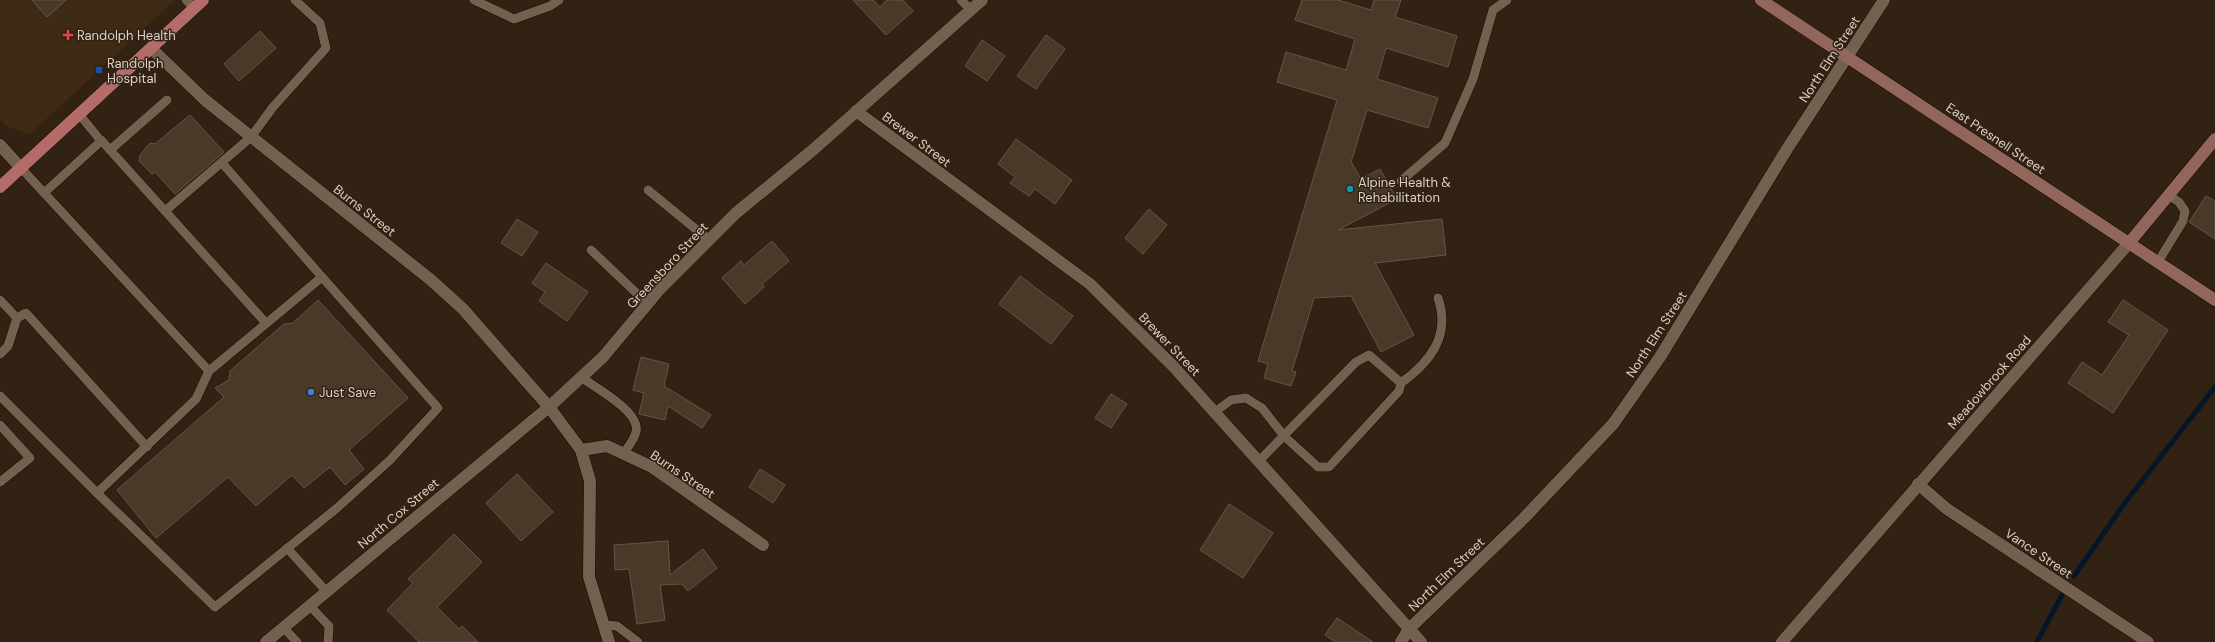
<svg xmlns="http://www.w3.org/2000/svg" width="2215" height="642" font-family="'DM Sans',sans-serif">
	<rect width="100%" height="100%" fill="#312213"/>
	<polygon fill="#3e2a15" points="0,0 175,0 30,134 8,127 0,119"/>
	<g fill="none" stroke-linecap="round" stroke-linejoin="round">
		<g stroke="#05162a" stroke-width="5">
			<polyline points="2074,576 2124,504 2215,387"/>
			<polyline points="2037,642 2062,595"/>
		</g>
	</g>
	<g fill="#493929" stroke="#654">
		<polygon points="32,0 66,0 47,17"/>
		<polygon points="853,0 873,0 880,7 887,0 903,0 913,11 886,35"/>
		<polygon points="1302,0 1338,0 1371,10 1374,0 1401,0 1395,17 1457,36 1448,67 1386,48 1377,79 1438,98 1428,128 1367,110 1351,162 1361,179 1380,169 1397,199 1338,230 1442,219 1446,255 1375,263 1414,335 1381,352 1351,296 1314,298 1292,371 1296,372 1291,386 1264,378 1268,364 1258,361 1337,100 1277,82 1286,52 1346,70 1355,39 1295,20"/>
		<polygon points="260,31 276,48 239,81 224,64"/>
		<polygon points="1046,35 1065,49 1036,89 1017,76"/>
		<polygon points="982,40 1005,56 987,81 965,66"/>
		<polygon points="190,115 224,152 175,194 155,172 152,174 139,161 140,155 150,143 155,144"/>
		<polygon points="1016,139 1072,180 1055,204 1035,189 1029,196 1010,183 1015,177 998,164"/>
		<polygon points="2206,196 2215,201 2215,239 2189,222"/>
		<polygon points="1149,209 1167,225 1143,254 1125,238"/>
		<polygon points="517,219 538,232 522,256 501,243"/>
		<polygon points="772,241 789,261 762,284 764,287 745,304 722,278 741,261 744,265"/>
		<polygon points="546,263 588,292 567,321 539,301 545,292 532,283"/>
		<polygon points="1020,276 1073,316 1051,344 999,304"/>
		<polygon points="318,300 408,398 349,450 364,469 345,485 330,467 304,488 292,475 256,506 228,477 156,538 117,490 224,397 215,388 229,380 230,371 284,324 293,323"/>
		<polygon points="2123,300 2168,330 2113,413 2068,383 2082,362 2102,375 2129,335 2108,322"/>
		<polygon points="641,357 669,364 664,386 711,415 702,428 668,406 665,420 639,414 644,393 633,390"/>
		<polygon points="1111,394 1127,404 1111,428 1095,418"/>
		<polygon points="760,469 785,485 773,503 749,487"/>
		<polygon points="517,474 553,512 521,541 486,503"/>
		<polygon points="1229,504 1273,533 1243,578 1200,550"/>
		<polygon points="454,534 482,562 437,607 459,629 462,626 478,642 419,642 387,610 413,583 408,579"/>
		<polygon points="668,541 670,575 703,549 717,568 688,591 682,584 660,585 665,620 637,624 629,569 615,570 614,545"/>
		<polygon points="1337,618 1373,642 1335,642 1325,635"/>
	</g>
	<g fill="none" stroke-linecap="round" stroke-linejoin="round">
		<defs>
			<g id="lane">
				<polyline points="186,0 194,8"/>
				<polyline points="474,0 514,19 550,6 559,0"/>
				<polyline points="961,0 971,10"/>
				<polyline points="101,140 266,323"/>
				<polyline points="110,150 167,100"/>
				<polyline points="222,163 322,277"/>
				<polyline points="21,168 209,371 322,277 438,408 390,460 337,508 215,607 97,493 196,399 209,371"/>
				<polyline points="1401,181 1445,143 1473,79 1493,10 1507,0"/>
				<polyline points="648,190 709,240"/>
				<polyline points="44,193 101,141 79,114"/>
				<polyline points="165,211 251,137 273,107 326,48 320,23 295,0"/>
				<polyline points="591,250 648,304"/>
				<polyline points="2158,262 2183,221 2185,211 2179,202 2168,195"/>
				<polyline points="0,300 17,318 26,313 147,447"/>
				<polyline points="0,354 8,346 17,318"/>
				<path d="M 581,377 C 596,388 641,412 636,432 C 634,440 628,447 623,454"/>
				<path d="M 1401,383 C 1430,362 1451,336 1438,298"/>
				<polyline points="0,396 97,493"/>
				<polyline points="1215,412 1231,400 1246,398 1262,408 1284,436 1318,467 1329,467 1399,391 1401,383 1369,355 1356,362 1259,461"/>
				<polyline points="0,425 30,458 0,482"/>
				<polyline points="287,548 326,591"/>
				<polyline points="309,605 329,626 328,642"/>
				<polyline points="604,625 617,626 638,642"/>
				<polyline points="283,627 297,642"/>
			</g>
			<g id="street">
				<polyline points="151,48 205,100 431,280 463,309 549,407 266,642"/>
				<polyline points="856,111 1090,284 1173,366 1421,642"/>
				<polyline points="0,145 21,168"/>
				<polyline points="581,450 607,446 652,467 763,545"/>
				<polyline points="1918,484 1947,509 2148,642"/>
				<polyline points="609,642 589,577 590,481 581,450 549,407 603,357 660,289 736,213 814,149 982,0"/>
				<polyline points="1401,642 1409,629 1524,518 1613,424 1660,357 1787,149 1884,0"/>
				<polyline points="1782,642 2129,243"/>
			</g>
			<g id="secondary">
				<polyline points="1761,0 2215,300"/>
				<polyline points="2129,243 2215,139"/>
			</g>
			<polyline id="primary" points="0,187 203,0"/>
		</defs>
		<use href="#lane" stroke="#190b01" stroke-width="10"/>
		<use href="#street" stroke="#190b01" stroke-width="13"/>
		<use href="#secondary" stroke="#190b01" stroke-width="13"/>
		<use href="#primary" stroke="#190b01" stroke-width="13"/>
		<use href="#lane" stroke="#736150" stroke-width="9"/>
		<use href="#street" stroke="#736150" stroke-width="12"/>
		<use href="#secondary" stroke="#93665c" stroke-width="12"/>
		<use href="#primary" stroke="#b36c68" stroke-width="12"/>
	</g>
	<path fill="#e0444e" stroke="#312213" stroke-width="1.5" d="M66 29h4v4h4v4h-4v4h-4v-4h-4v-4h4z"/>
	<rect fill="#1a4fb4" stroke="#312213" stroke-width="1.5" x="95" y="66" width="8" height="8" rx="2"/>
	<circle fill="#0f9aa8" stroke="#312213" stroke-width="1.5" cx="1350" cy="189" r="4"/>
	<circle fill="#3f7fe0" stroke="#312213" stroke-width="1.5" cx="311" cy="392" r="4"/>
	<g text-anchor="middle" stroke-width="3" stroke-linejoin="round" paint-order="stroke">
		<g font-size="13" fill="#dad0c6" stroke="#312213" text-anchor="start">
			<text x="77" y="40">Randolph Health</text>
			<text x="107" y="68">Randolph<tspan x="107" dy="15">Hospital</tspan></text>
			<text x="1358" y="187">Alpine Health &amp;<tspan x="1358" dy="15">Rehabilitation</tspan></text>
			<text x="319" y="397">Just Save</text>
		</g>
		<g font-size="13" fill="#dad0c6" stroke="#312213">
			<text transform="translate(1829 59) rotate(-57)" y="5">North Elm Street</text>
			<text transform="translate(1996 138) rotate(34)" y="5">East Presnell Street</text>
			<text transform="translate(917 139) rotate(37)" y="5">Brewer Street</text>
			<text transform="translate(365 210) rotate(38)" y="5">Burns Street</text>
			<text transform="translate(667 265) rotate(-47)" y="5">Greensboro Street</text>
			<text transform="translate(1656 334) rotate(-57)" y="5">North Elm Street</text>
			<text transform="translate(1170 344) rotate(46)" y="5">Brewer Street</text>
			<text transform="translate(1989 382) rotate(-49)" y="5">Meadowbrook Road</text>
			<text transform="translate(683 474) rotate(34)" y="5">Burns Street</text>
			<text transform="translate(398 513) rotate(-40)" y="5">North Cox Street</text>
			<text transform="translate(2039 553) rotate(34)" y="5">Vance Street</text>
			<text transform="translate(1446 574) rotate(-44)" y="5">North Elm Street</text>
		</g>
	</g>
</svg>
